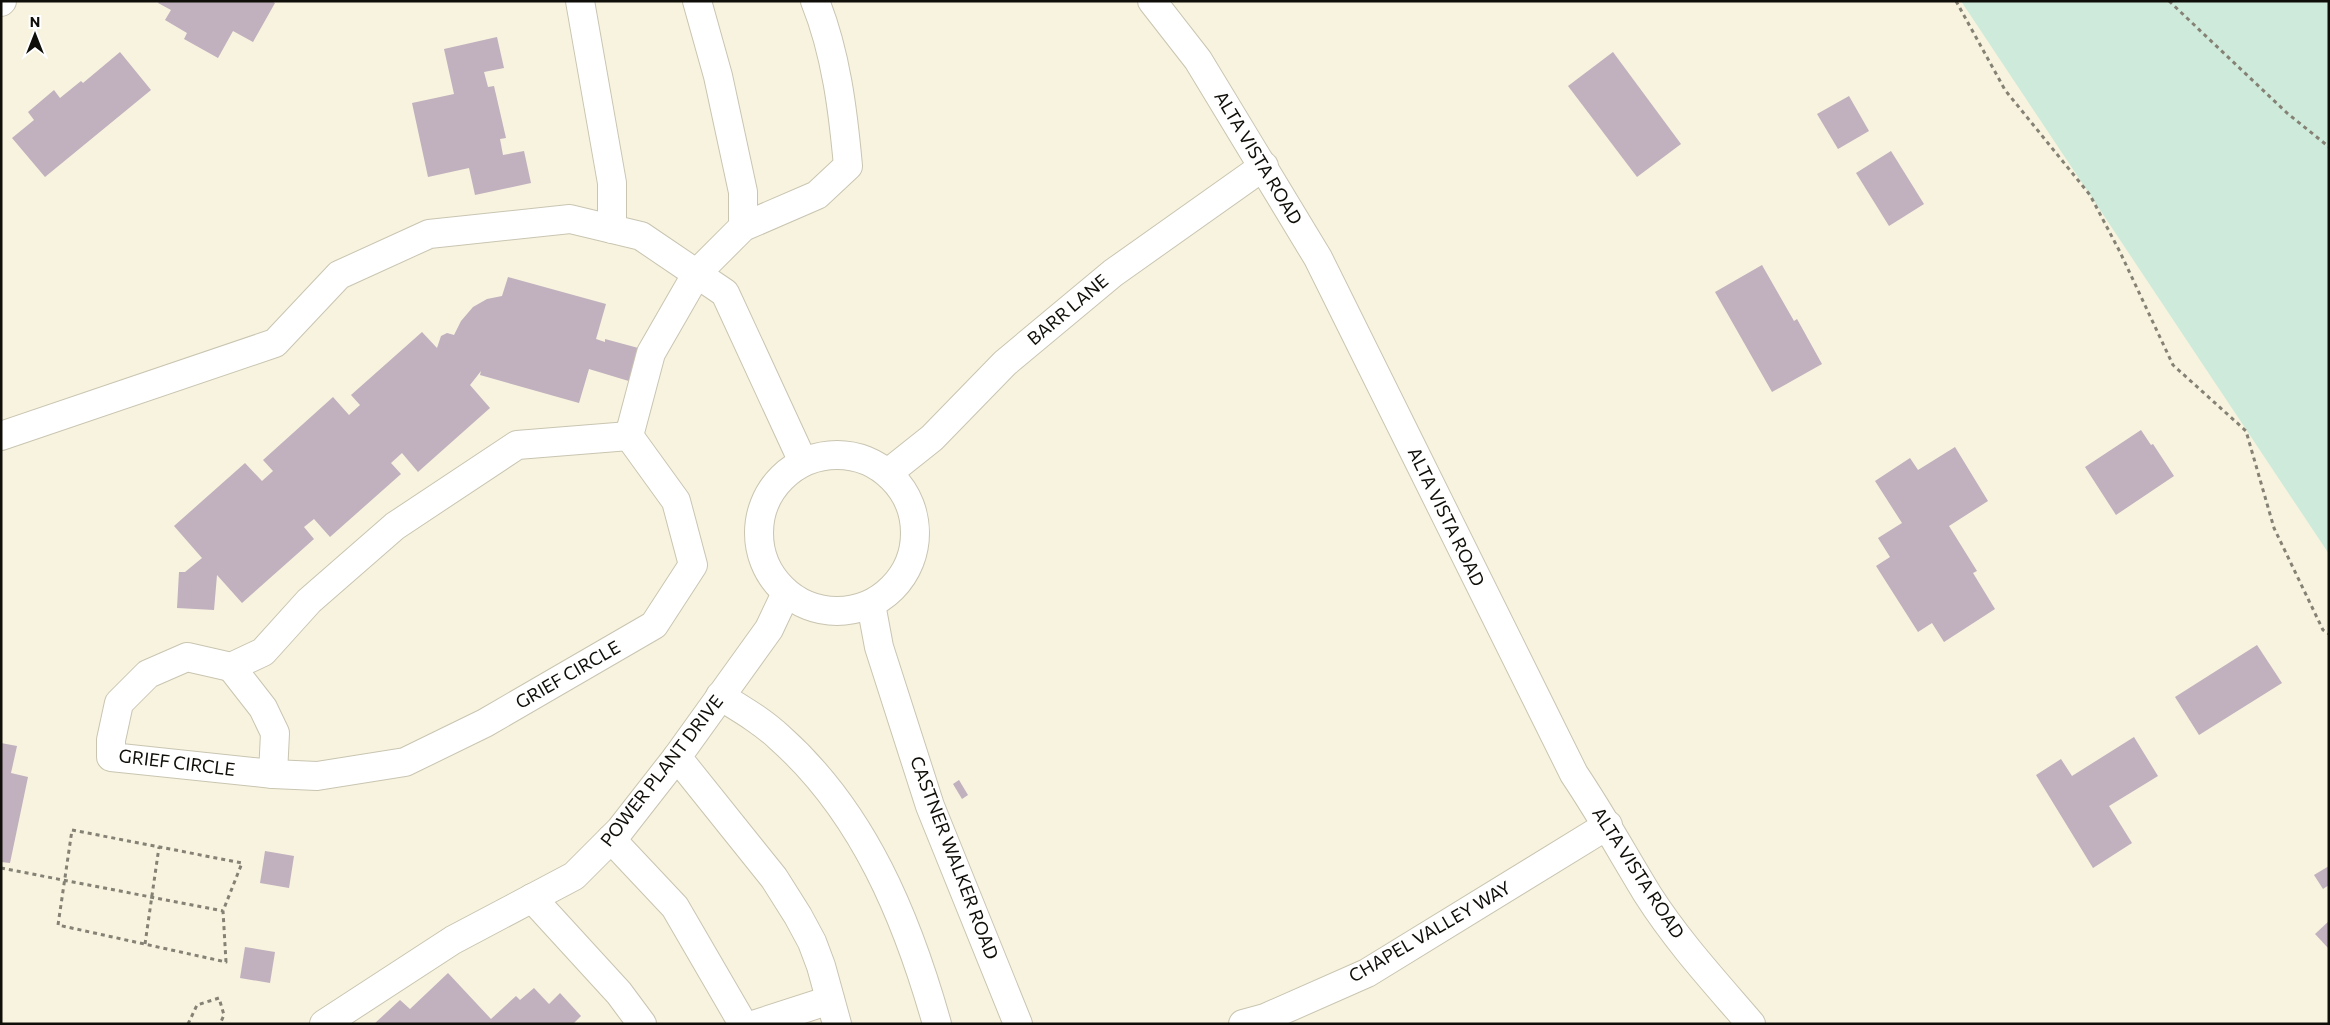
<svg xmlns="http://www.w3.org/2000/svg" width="2330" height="1025" font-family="Commissioner,sans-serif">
	<rect width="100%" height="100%" fill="#f7f3df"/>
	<polygon fill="#cdeada" points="1961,1 2329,1 2329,554"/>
	<g fill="#c1b0be">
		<polygon points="159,1 272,1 275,3 253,42 233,31 218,58 184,39 187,33 165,20 171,10 158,3"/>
		<polygon points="497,37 504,68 484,72 488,87 494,86 506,138 500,139 503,155 524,151 531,183 475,195 469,168 428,177 412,103 454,94 444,49"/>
		<polygon points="120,52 151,90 45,177 12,138 34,120 28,112 54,90 60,98 81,81 83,83"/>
		<polygon points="1613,52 1681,144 1637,177 1568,86"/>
		<polygon points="1849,96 1869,131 1838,149 1817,114"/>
		<polygon points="1891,151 1924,204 1889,226 1856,173"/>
		<polygon points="1762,265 1794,321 1797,319 1822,364 1772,392 1715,292"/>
		<polygon points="508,277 606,304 596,339 605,342 605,339 642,349 632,382 589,369 579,403 480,375 481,371 470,385 490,408 418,472 402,453 391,463 401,474 330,537 314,519 304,527 314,539 242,603 217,575 214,610 177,608 179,572 185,572 202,558 174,526 245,463 262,481 273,471 263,460 333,397 349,415 360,405 351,395 422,332 437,348 441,336 447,333 454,335 461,321 473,307 487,299 502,296"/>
		<polygon points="2141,430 2151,445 2153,444 2174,476 2116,515 2085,467"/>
		<polygon points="1955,447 1988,501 1949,526 1977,571 1973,573 1995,609 1944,642 1932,623 1918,632 1876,566 1890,557 1878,538 1902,523 1875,481 1910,458 1918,470"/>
		<polygon points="2257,645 2282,683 2199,735 2175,697"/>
		<polygon points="2134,737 2158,776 2109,806 2132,843 2093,868 2036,775 2061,759 2072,776"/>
		<polygon points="1,743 17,746 11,773 28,777 10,863 1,862"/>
		<polygon points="959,780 968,795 962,799 953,784"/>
		<polygon points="265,851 294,856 289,888 260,883"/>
		<polygon points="2329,866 2329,885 2323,889 2314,875"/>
		<polygon points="2329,921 2329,949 2315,934"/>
		<polygon points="245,947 275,952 270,983 240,978"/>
		<polygon points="448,973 491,1019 516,996 520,1000 534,988 549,1004 560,993 581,1016 573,1024 374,1024 400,1000 410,1009"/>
	</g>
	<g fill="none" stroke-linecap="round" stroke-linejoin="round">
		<defs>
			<g id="minor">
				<polyline points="580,1 612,183 612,229"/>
				<polyline points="697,1 718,76 743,192 743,227"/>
				<path d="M 1152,1 L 1198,60 L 1318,258 L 1574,774 C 1601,814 1623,854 1648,895 C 1678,942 1715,982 1751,1024"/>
				<polyline points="1,2 2,1"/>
				<polyline points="1,436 275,343 339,275 429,234 570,219 641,236 725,293 803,462"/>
				<polygon points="629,436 676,501 693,565 654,625 485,723 405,762 317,776 273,774 111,757 111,740 119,703 148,674 187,657 231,667 263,652 309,601 395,526 517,445"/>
				<path d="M 629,436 L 651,353 L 697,273 L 743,227 L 817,195 L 848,166 C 843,111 836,53 815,1"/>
				<circle cx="837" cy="533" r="78"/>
				<polyline points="888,473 932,438 1005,363 1113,273 1264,166"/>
				<polyline points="871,604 879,647 930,806 1018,1024"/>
				<polyline points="231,667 263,708 275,733 273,774"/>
				<path d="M 720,696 C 741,709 762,721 780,738 C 864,813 907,918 937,1024"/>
				<polyline points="677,757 774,878 798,916 812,942 821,966 837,1024"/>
				<polyline points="611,839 675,907 743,1024"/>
				<polyline points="532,898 619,993 642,1024"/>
				<polyline points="324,1024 453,940 574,876 620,830 677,757 769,629 786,593"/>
				<polyline points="756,1024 830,1000"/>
				<polyline points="1243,1024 1265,1018 1367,973 1608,825"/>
			</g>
		</defs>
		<use href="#minor" stroke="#c9c5b1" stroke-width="30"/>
		<g stroke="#858275" stroke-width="3" stroke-dasharray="4 4" stroke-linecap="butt">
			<polyline points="1956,1 2005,90 2090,195 2120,252 2173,365 2246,431 2274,528 2323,630 2329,634"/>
			<polyline points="2169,1 2287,113 2329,147"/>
			<polygon points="72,830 242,863 223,911 226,962 58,925"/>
			<polyline points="1,868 223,911"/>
			<polyline points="145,944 159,847"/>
			<polyline points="188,1024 197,1005 219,998 224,1015 220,1024"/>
		</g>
		<use href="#minor" stroke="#fff" stroke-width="28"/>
	</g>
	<g text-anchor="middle" stroke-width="4" stroke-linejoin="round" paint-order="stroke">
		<g font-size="18" fill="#100e08" stroke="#fff">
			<text transform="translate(1258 158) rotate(59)" y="6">ALTA VISTA ROAD</text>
			<text transform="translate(1068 310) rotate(-40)" y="6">BARR LANE</text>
			<text transform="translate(1446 517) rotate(64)" y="6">ALTA VISTA ROAD</text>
			<text transform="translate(568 675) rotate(-30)" y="6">GRIEF CIRCLE</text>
			<text transform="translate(177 763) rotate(7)" y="6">GRIEF CIRCLE</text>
			<text transform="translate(662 771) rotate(-52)" y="6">POWER PLANT DRIVE</text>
			<text transform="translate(954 858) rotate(69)" y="6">CASTNER WALKER ROAD</text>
			<text transform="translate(1638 873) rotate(57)" y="6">ALTA VISTA ROAD</text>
			<text transform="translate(1430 932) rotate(-30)" y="6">CHAPEL VALLEY WAY</text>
		</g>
	</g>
	<rect width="2330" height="1025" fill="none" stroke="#100e08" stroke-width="5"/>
	<g transform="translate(35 35)" stroke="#ffffff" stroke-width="4" paint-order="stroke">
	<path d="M0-4L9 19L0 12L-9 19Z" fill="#100e08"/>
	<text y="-8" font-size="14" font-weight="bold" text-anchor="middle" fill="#100e08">N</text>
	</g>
</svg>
